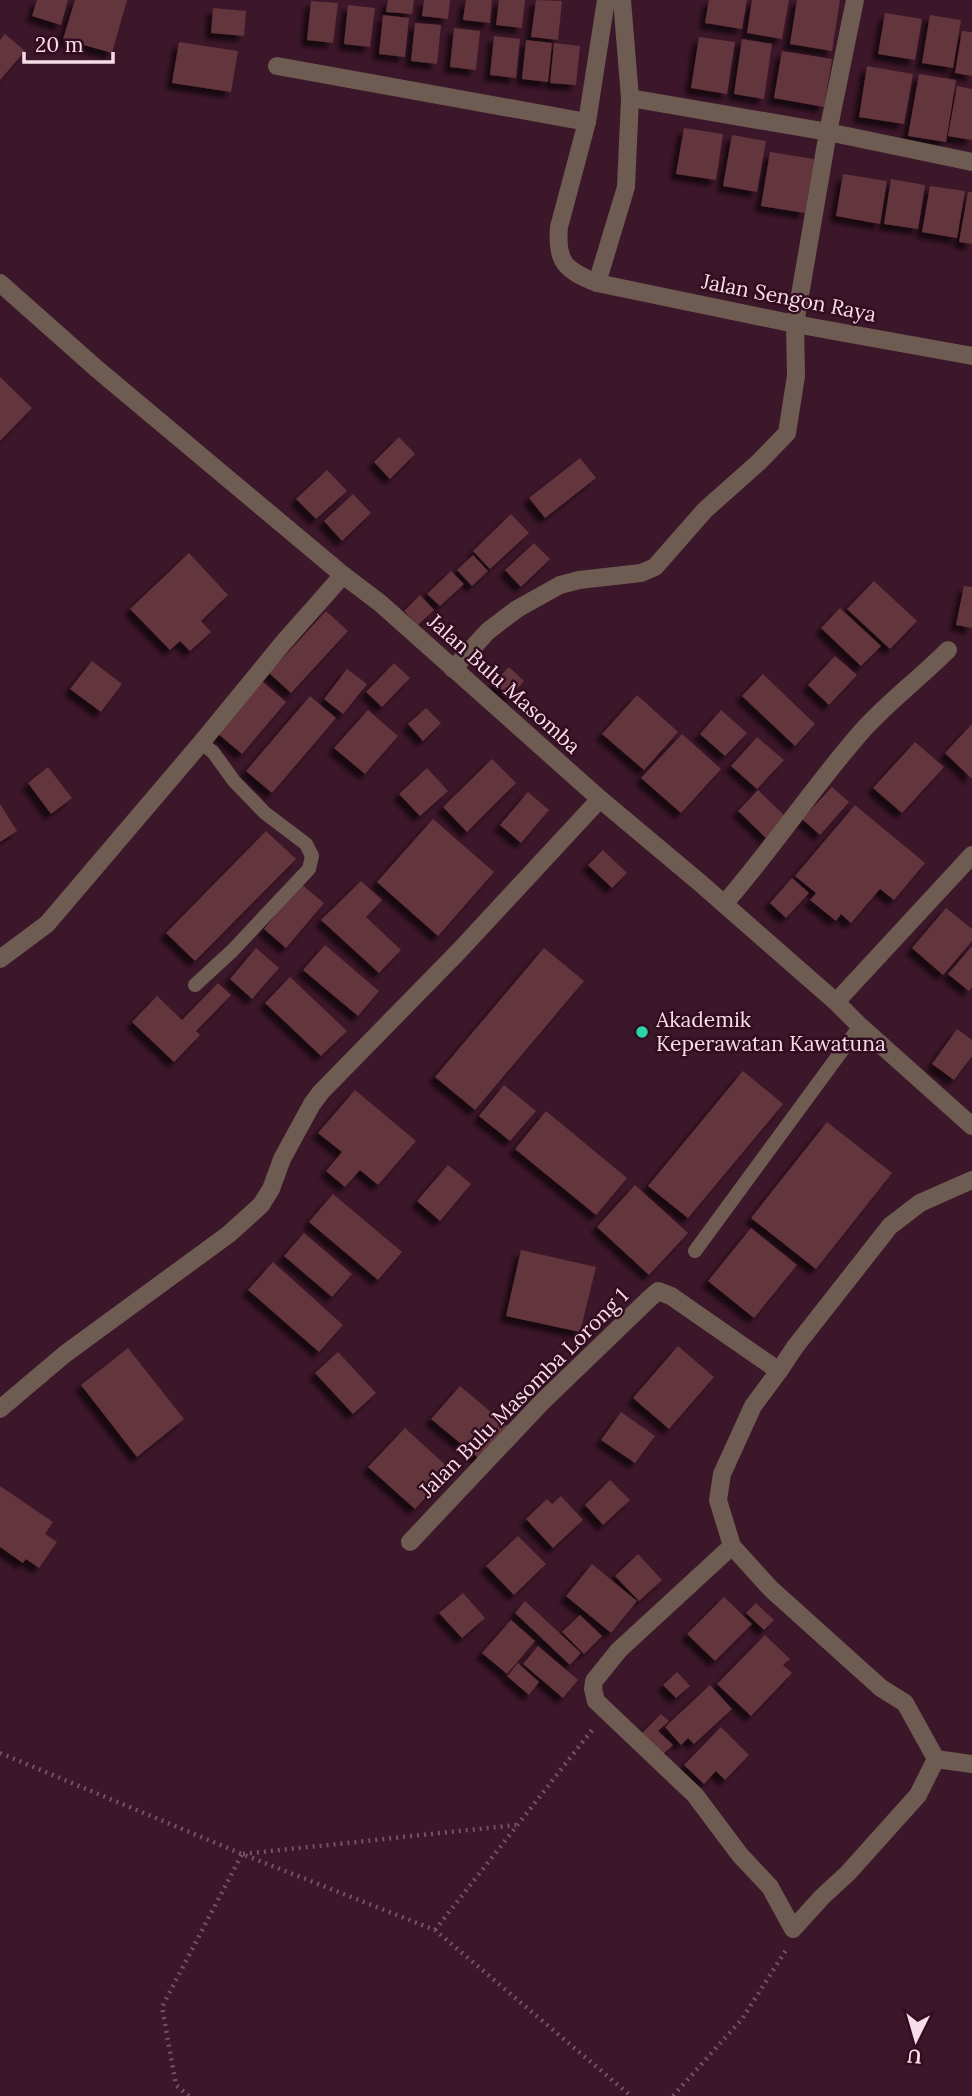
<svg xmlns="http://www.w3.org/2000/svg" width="972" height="2096" font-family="Lora,serif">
	<defs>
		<filter id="shadow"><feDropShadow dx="-6" dy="6" stdDeviation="2" flood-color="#0009"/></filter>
	</defs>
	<rect width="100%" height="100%" fill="#3c1629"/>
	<g fill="#63353c" filter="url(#shadow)">
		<polygon points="37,0 68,0 61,25 32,16"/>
		<polygon points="75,0 127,0 112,53 63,39"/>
		<polygon points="388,0 414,0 412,14 386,12"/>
		<polygon points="424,0 450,0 448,19 422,16"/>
		<polygon points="466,0 492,0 490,23 463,20"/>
		<polygon points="499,0 525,0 522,28 496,25"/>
		<polygon points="536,0 562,1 558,40 531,37"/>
		<polygon points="709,0 747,0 742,29 705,23"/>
		<polygon points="752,0 789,0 782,39 747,33"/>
		<polygon points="797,0 840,0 832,51 790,44"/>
		<polygon points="311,1 338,3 333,43 307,40"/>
		<polygon points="348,5 375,8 370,47 344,44"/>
		<polygon points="213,8 246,11 244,36 211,33"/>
		<polygon points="885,13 922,19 915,60 878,54"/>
		<polygon points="383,15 409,18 405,57 379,54"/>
		<polygon points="930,15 961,20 953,68 922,63"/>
		<polygon points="415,23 441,25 437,64 411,61"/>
		<polygon points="454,28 480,31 476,70 450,67"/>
		<polygon points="962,31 972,32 972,76 955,73"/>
		<polygon points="5,34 25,51 0,80 0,40"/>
		<polygon points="494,36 520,39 516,78 490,75"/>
		<polygon points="699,37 735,42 727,94 691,88"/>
		<polygon points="742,39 772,44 764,99 734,94"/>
		<polygon points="526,40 552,43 548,82 522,79"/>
		<polygon points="179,42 238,51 231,92 172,83"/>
		<polygon points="554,43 580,46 576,85 550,83"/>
		<polygon points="782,51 832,59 824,107 774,98"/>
		<polygon points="867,66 913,74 904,124 859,117"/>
		<polygon points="919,74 956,80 946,142 908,136"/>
		<polygon points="957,86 972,89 972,140 948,136"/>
		<polygon points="684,128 723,134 716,180 676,174"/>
		<polygon points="732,135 766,141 757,192 723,186"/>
		<polygon points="770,152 814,159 805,213 761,206"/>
		<polygon points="843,174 887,181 880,224 836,216"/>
		<polygon points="891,179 925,185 918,229 884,224"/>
		<polygon points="930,186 965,191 957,238 922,232"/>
		<polygon points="968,192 972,192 972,244 959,242"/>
		<polygon points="0,377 32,408 0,441"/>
		<polygon points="399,437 415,454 390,479 374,462"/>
		<polygon points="580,458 596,478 545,518 529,498"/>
		<polygon points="327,470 347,491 316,519 296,499"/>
		<polygon points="353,494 371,513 342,541 324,521"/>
		<polygon points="511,514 529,533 490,569 473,551"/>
		<polygon points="534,543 550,559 521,587 505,570"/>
		<polygon points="189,553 228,595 201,621 211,632 190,651 180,641 170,650 130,609"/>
		<polygon points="473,555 488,571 472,586 457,570"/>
		<polygon points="451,571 464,584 440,606 427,594"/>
		<polygon points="874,581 917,621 890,649 847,609"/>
		<polygon points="964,586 972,587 972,628 956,625"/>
		<polygon points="420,595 434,610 418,625 404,611"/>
		<polygon points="840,608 881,646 861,666 821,628"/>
		<polygon points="326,611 348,631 291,693 269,673"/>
		<polygon points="835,656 857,675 829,705 808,685"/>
		<polygon points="92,661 122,684 101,712 70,689"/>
		<polygon points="394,663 410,678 382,707 366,692"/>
		<polygon points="509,667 524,681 510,697 494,683"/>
		<polygon points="347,669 367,684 343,714 324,699"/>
		<polygon points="763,674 815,724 795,746 742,696"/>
		<polygon points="262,681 286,702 242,754 217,733"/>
		<polygon points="637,695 678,732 644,770 602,734"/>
		<polygon points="310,696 336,718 272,793 246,771"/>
		<polygon points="426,708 441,723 423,741 408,724"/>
		<polygon points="368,710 398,736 365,774 334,748"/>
		<polygon points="721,710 747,733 725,756 700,734"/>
		<polygon points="972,724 972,779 945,753"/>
		<polygon points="682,734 721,769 681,813 641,778"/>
		<polygon points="757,737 784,760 757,789 731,766"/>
		<polygon points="915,742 944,767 902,813 873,788"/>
		<polygon points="492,759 516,783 467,832 443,807"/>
		<polygon points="48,767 72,798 51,814 28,783"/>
		<polygon points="427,768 448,791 420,816 399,794"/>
		<polygon points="832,787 849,802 820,835 802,819"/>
		<polygon points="758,790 786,817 766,838 738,811"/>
		<polygon points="528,792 549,810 521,843 500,825"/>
		<polygon points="0,804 17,831 0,842"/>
		<polygon points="855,805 925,863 894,900 880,889 851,923 841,914 836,921 810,900 816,893 795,876"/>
		<polygon points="433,819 494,872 438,936 377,882"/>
		<polygon points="266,831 296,859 195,961 166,933"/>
		<polygon points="603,850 627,873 612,888 588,865"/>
		<polygon points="792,878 809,893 786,918 770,903"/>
		<polygon points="361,881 382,900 366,917 401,950 379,973 321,920"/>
		<polygon points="301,884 324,903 286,948 264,929"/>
		<polygon points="946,908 972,929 972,941 943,975 912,948"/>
		<polygon points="325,945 379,991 358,1016 303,970"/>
		<polygon points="972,946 972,987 969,991 948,974"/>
		<polygon points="256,948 279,968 252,999 230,979"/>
		<polygon points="544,948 584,981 475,1110 435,1077"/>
		<polygon points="290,977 347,1031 321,1056 265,1003"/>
		<polygon points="218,983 231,995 196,1031 200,1035 174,1062 132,1022 157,996 182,1020"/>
		<polygon points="957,1029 972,1040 972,1056 954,1080 932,1064"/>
		<polygon points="743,1071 783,1104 688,1218 648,1186"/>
		<polygon points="504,1085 536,1111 510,1141 479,1116"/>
		<polygon points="355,1090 416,1141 378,1185 360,1170 345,1187 326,1171 342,1152 318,1133"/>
		<polygon points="546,1111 627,1178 596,1215 515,1149"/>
		<polygon points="827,1122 892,1173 816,1269 751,1218"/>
		<polygon points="448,1165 471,1184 440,1221 417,1201"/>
		<polygon points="635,1185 688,1233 649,1275 597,1227"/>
		<polygon points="333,1194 402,1252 378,1280 309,1222"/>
		<polygon points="751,1228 797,1265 754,1318 708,1281"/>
		<polygon points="304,1233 352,1274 332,1297 284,1256"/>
		<polygon points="521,1250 596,1267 580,1332 506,1316"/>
		<polygon points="273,1262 343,1325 319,1352 248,1290"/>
		<polygon points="678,1346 714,1377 669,1429 633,1398"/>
		<polygon points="128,1348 184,1419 137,1457 81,1385"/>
		<polygon points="338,1352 376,1393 353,1414 315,1373"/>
		<polygon points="460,1386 511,1429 483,1462 431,1419"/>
		<polygon points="621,1412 655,1436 635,1463 601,1440"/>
		<polygon points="405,1428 451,1470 415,1509 368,1467"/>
		<polygon points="610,1480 630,1500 603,1525 585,1505"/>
		<polygon points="0,1486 53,1522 45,1534 57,1542 39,1568 26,1559 23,1563 0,1547"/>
		<polygon points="561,1496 583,1520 553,1548 526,1519 547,1499 552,1504"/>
		<polygon points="518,1536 546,1564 514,1595 486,1566"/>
		<polygon points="638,1554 662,1580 639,1601 615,1576"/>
		<polygon points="592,1564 637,1601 611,1633 566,1596"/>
		<polygon points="463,1593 485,1618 462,1638 439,1613"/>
		<polygon points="724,1597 752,1624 715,1661 687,1634"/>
		<polygon points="525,1601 581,1653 570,1665 515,1613"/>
		<polygon points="756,1603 774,1620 764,1630 746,1613"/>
		<polygon points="580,1615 602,1636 584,1654 562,1632"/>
		<polygon points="511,1620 535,1641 507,1674 482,1653"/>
		<polygon points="765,1635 790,1659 783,1665 792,1673 751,1716 717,1684"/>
		<polygon points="538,1646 578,1680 563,1698 523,1664"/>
		<polygon points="518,1663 539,1682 529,1695 507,1676"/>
		<polygon points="677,1672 690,1686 676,1698 663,1685"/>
		<polygon points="710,1685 732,1709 694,1744 688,1738 681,1745 665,1727"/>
		<polygon points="661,1714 669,1721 658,1731 673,1745 662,1755 641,1734"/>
		<polygon points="721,1727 749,1755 725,1780 716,1771 704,1784 684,1765"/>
	</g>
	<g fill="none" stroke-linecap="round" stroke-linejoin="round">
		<g stroke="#755263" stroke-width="4.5" stroke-dasharray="2 5" stroke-linecap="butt">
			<polyline points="0,1753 242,1854 435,1930 631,2096"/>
			<polyline points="243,1854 516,1825"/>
			<polyline points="435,1930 592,1730"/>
			<polyline points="189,2096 176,2085 162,2007 242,1854"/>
			<polyline points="673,2096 742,2019 786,1950"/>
		</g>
		<g stroke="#6e5b51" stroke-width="14">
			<polyline points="195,985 232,951 309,869 312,856 306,844 265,813 234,781 213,752 201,743"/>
			<polyline points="695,1251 860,1026"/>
		</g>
		<g stroke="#6e5b51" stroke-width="18">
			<path d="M 606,0 L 587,122 L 559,227 C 556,262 565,270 597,283 L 795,324 L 972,356"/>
			<polyline points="277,66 587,122"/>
			<polyline points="630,98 828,132 972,162"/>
			<polyline points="597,283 626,187 630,98 622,0"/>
			<polyline points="453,669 488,631 517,609 560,585 579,580 641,573 655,567 705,510 759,462 787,433 796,376 795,324 828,132 855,0"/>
			<path d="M 724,904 C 773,848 813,787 862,731 C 888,702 920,678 948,650"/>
			<polyline points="0,959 47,924 201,743 283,643 343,575"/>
			<polyline points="836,1002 972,855"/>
			<polyline points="779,1371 795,1347 890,1226 920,1203 972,1180"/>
			<polyline points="0,1409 65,1354 229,1234 261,1205 271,1189 282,1159 312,1104 321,1092 459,951 600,799"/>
			<polyline points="410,1542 542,1402 650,1298 658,1291 671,1296 779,1371 753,1406 722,1474 718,1500 732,1546 771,1589 881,1688 905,1703 936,1759 972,1764"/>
			<polyline points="732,1546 619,1650 594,1681 593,1689 596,1701 695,1795 740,1855 770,1887 793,1929 822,1897 848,1873 918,1795 936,1759"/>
		</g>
		<polyline stroke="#6e5b51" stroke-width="18" points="0,283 97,369 343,575 380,603 600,799 699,882 836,1002 860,1026 972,1126"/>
	</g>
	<circle fill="#2ad5ac" stroke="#320c1f" stroke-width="2.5" cx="642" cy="1032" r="7"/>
	<g text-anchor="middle" stroke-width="5" stroke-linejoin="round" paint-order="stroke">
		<g font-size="21" fill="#f8dde8" stroke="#320c1f">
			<text transform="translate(789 298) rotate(11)" y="7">Jalan Sengon Raya</text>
			<text transform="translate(504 684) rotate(42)" y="7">Jalan Bulu Masomba</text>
			<text transform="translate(524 1393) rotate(-45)" y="7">Jalan Bulu Masomba Lorong 1</text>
		</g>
		<g font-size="21" fill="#f8dde8" stroke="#320c1f" text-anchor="start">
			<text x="656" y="1027">Akademik<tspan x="656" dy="24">Keperawatan Kawatuna</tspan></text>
		</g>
	</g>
	<g transform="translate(916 2040) rotate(185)" stroke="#320c1f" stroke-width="5" paint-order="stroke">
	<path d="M0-5L12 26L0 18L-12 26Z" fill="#f8dde8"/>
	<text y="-10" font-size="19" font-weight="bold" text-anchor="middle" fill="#f8dde8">U</text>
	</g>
	<path d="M24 52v10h89v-10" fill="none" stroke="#f8dde8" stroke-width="3.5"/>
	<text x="35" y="52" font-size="21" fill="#f8dde8" stroke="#320c1f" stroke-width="5" paint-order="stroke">20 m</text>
</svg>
